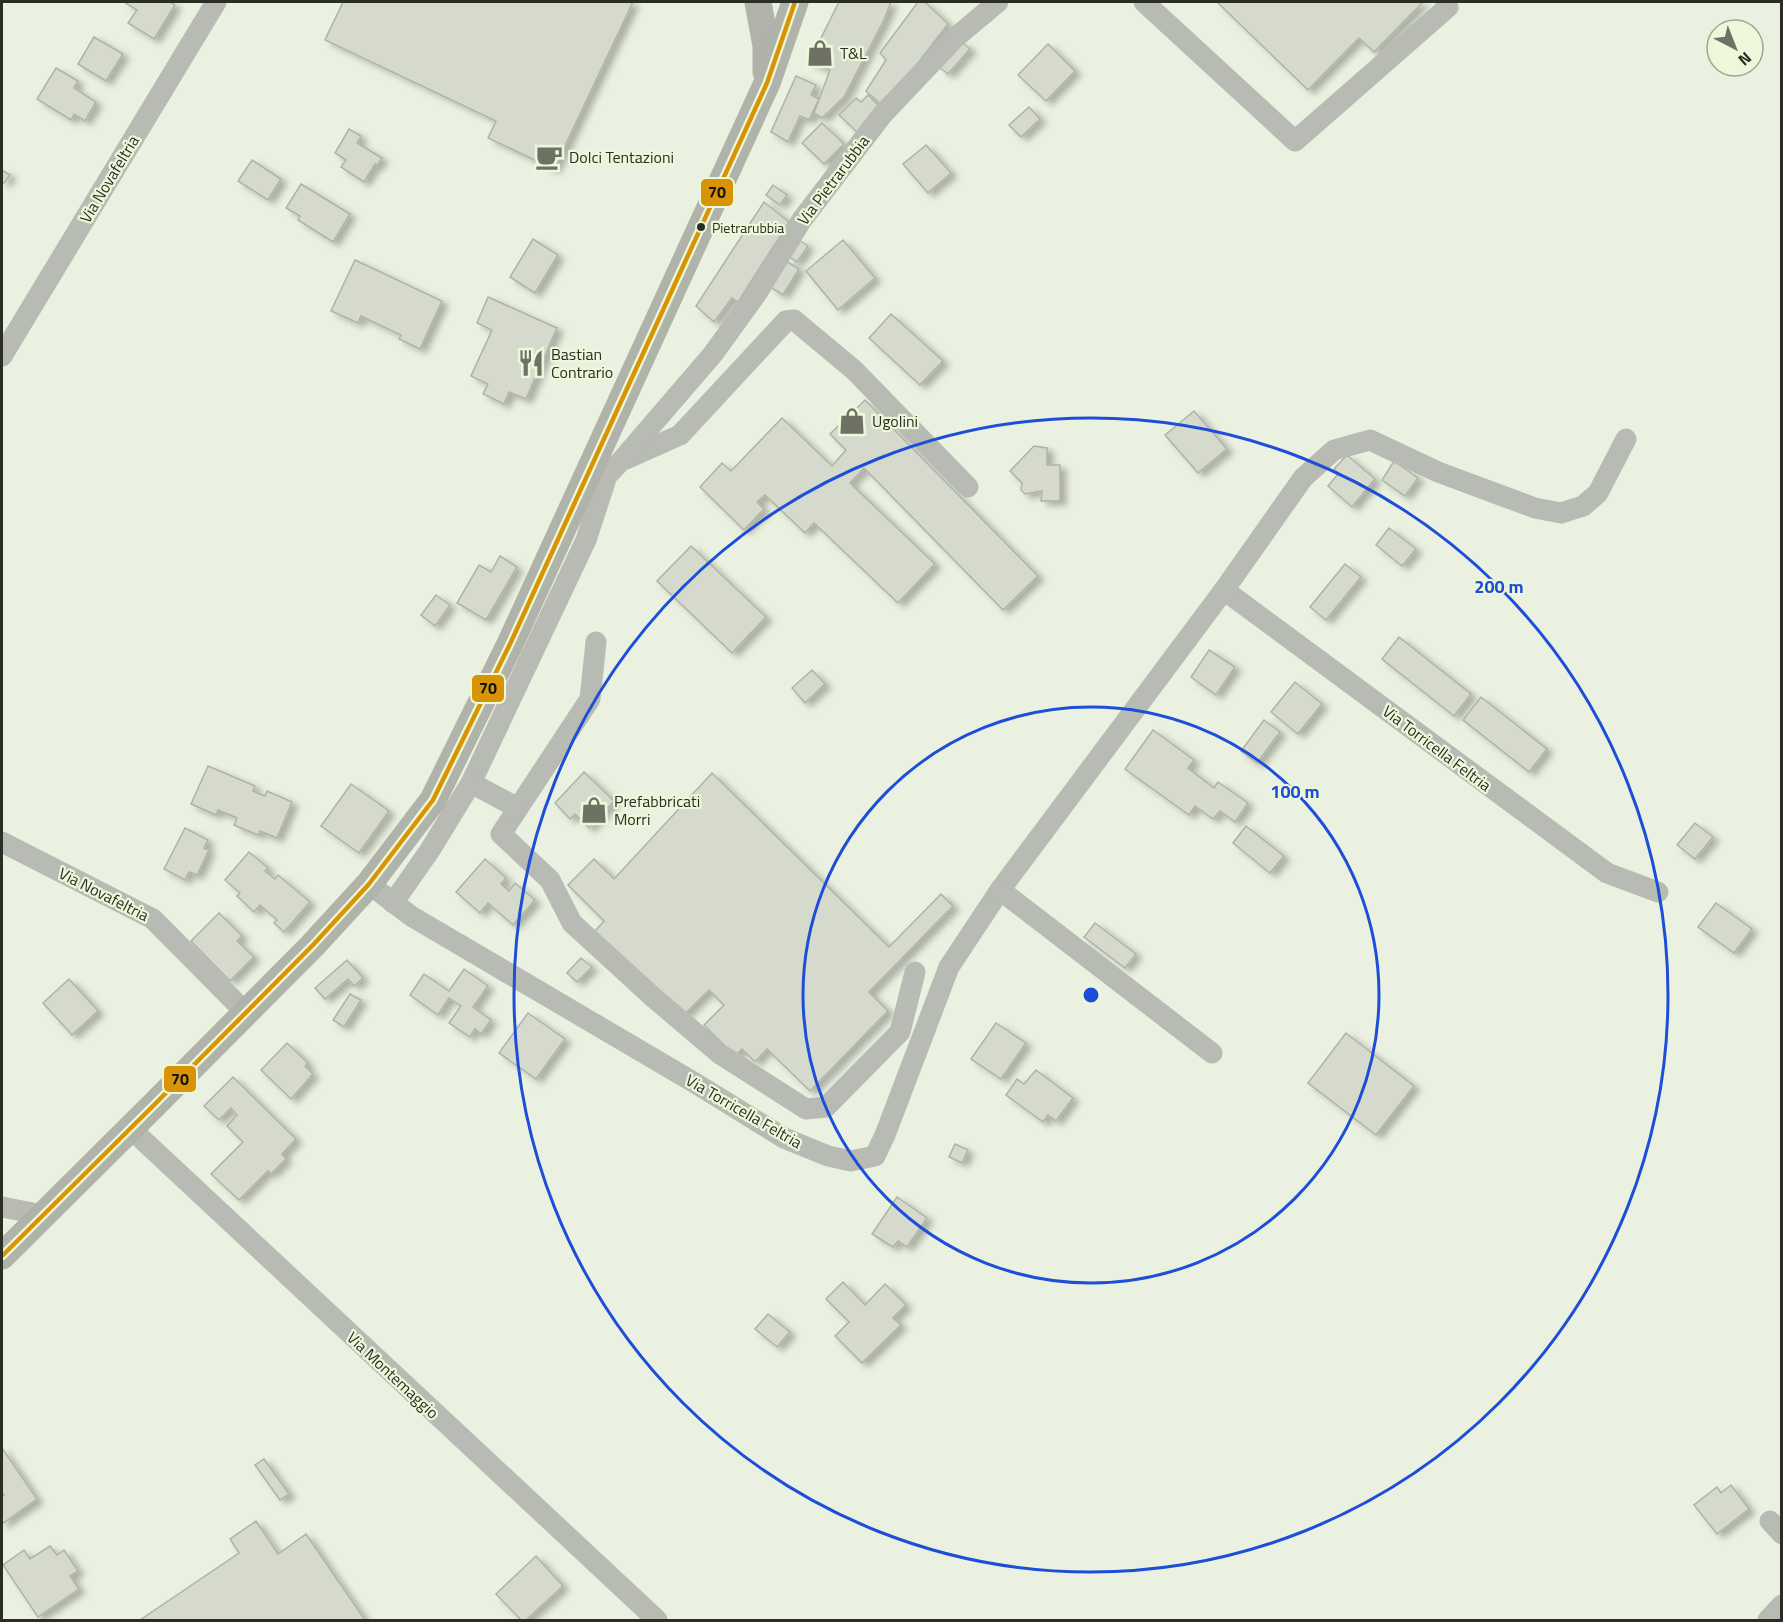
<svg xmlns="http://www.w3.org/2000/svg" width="1783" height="1622" font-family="'Titillium Web',sans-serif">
	<defs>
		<filter id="shadow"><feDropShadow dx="6" dy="4" stdDeviation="3" flood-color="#0004"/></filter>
	</defs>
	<rect width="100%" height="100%" fill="#ebf1e0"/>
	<g fill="#d5dacd" stroke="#aeb3a6" stroke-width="1.5" filter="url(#shadow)">
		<polygon points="124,2 170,2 175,5 154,39 128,23 137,10"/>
		<polygon points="343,2 633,2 554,169 488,138 496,121 325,40"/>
		<polygon points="839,2 891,2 884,20 844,97 822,118 814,113 830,70 809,62"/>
		<polygon points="918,2 925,2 948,24 884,107 866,91 886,60 880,53"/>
		<polygon points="1217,2 1423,2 1374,52 1359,38 1308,90"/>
		<polygon points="94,37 123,54 106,81 78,64"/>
		<polygon points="962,42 970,49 948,74 940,68"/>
		<polygon points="1048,44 1075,71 1046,101 1018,75"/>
		<polygon points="56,68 78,81 74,88 96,102 85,121 74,114 71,120 37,99"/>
		<polygon points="796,76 816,85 811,95 819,99 809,120 800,116 788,142 771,132"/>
		<polygon points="868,95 882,109 858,133 839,115 856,98 861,102"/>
		<polygon points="1029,107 1040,119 1021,137 1009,125"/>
		<polygon points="822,123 844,144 824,164 802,143"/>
		<polygon points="349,129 361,136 357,143 382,158 377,166 375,164 364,182 341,167 346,160 335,153"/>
		<polygon points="926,145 951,173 928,193 903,164"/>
		<polygon points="252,160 281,179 268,200 238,181"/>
		<polygon points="2,170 10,175 4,183 2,182"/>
		<polygon points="301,184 350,214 333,242 298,220 300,216 286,208"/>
		<polygon points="773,185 787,195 780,205 766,195"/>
		<polygon points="764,202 789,222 738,302 732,298 714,322 696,306"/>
		<polygon points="533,239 558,255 535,293 510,277"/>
		<polygon points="799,240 808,246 797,262 788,256"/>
		<polygon points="843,240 875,278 838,310 806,271"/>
		<polygon points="355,260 442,301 420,349 399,339 401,335 361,316 358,323 331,311"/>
		<polygon points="786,261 799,269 783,295 770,287"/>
		<polygon points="488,297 557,328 526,399 509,392 504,404 483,394 488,384 471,376 492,330 477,323"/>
		<polygon points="891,314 943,361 920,385 869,338"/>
		<polygon points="865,400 1038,576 1003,610 864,468 850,483 935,564 898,603 814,523 805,533 765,495 757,502 764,509 744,530 700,487 722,463 731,471 782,418 832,466 846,450 830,434"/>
		<polygon points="1194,411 1227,449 1198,473 1165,435"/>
		<polygon points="1034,446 1047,448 1047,465 1060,465 1060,501 1041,501 1042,491 1025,494 1021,490 1022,483 1010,471"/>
		<polygon points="1347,455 1375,479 1352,507 1328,486 1339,473 1334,469"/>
		<polygon points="1394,461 1418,478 1405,496 1382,480"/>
		<polygon points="1389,528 1416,549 1402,566 1376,545"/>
		<polygon points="691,546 766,617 732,653 657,581"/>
		<polygon points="500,556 517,567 486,620 457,603 479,565 491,572"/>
		<polygon points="1345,564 1361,577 1326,620 1310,607"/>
		<polygon points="436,595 450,605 435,626 421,615"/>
		<polygon points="1399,637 1471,694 1454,716 1382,659"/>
		<polygon points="1209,650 1235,667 1216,695 1191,677"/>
		<polygon points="812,670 825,684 805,703 792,688"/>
		<polygon points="1295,682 1322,704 1298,734 1271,712"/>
		<polygon points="1481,697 1547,749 1529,772 1463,720"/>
		<polygon points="1264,720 1280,732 1257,763 1241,751"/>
		<polygon points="1153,730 1194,760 1188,768 1214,788 1218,782 1248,803 1235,822 1220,811 1213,819 1195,806 1189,815 1125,769"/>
		<polygon points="208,766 255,786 253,791 265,796 267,791 292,802 277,838 260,831 258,835 234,825 237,818 218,810 216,815 191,804"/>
		<polygon points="584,772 614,801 589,828 575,814 570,819 555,803"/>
		<polygon points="712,773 889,947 941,894 953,906 869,992 888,1011 810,1091 767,1049 755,1062 742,1049 735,1056 704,1025 724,1005 709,990 682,1017 595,931 604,921 568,885 594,859 614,879"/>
		<polygon points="351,784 389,811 359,853 321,826"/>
		<polygon points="1695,823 1713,837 1695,859 1677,845"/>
		<polygon points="1246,826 1284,856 1270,873 1233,843"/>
		<polygon points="185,828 208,840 204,848 209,850 197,875 189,872 185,880 164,869"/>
		<polygon points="249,852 268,868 265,871 275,879 278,875 310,902 284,932 274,923 277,920 260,905 254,912 237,896 240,893 225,880"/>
		<polygon points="485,859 506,878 501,884 509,891 515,883 535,900 513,925 488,903 480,913 456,892"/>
		<polygon points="1716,903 1752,929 1734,953 1698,927"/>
		<polygon points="219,913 242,936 237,941 254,957 230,981 191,941"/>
		<polygon points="1095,923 1136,954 1125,968 1084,937"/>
		<polygon points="581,958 592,967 577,982 567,973"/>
		<polygon points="347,960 363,978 354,986 348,979 325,999 315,988"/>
		<polygon points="464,969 488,986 473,1007 491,1020 481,1034 475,1029 470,1037 449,1023 461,1006 449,998 438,1015 410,995 424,974 449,991"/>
		<polygon points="69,979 98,1011 72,1035 43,1003"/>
		<polygon points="350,994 361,1000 344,1027 333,1020"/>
		<polygon points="528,1013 565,1039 536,1079 499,1053"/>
		<polygon points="996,1023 1026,1043 1001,1079 971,1059"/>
		<polygon points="1346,1033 1414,1086 1376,1135 1308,1083"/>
		<polygon points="287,1043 308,1063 305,1066 313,1074 291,1099 261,1070"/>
		<polygon points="1036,1070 1073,1098 1056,1121 1048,1115 1043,1122 1006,1095 1017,1079 1024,1084"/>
		<polygon points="233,1077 296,1139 282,1154 286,1159 271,1174 268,1171 239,1200 211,1174 243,1142 227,1126 237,1115 231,1108 219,1120 204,1106"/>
		<polygon points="955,1144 968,1150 962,1163 949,1157"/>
		<polygon points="897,1197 927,1218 907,1247 898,1241 893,1247 872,1234"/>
		<polygon points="843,1282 865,1305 885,1284 906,1305 893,1318 901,1325 862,1363 835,1336 849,1322 826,1299"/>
		<polygon points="768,1314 790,1332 777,1347 755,1329"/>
		<polygon points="2,1448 37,1499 2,1524 2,1496 4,1495 2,1492"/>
		<polygon points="264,1459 289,1494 280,1500 255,1465"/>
		<polygon points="1731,1485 1749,1509 1717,1534 1694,1505 1717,1487 1721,1493"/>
		<polygon points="256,1521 278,1554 306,1534 365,1620 140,1620 239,1553 230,1539"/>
		<polygon points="50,1546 57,1555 64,1550 78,1571 70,1576 79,1589 38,1617 3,1565 24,1550 30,1559"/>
		<polygon points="536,1556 563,1586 526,1620 521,1620 496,1594"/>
	</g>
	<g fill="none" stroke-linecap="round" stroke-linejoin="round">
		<g stroke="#b8bbb4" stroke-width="21">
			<polyline points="1144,2 1295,141 1448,7 1446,2"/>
			<polyline points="2,356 216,2"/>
			<polyline points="626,459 680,435 786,321 794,320 854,370 968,487"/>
			<polyline points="578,506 621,461 713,354 757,293 801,221 882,115 955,38 998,2"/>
			<polyline points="1224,590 1607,873 1658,892"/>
			<polyline points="596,642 590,699 501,834 550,880 572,923 654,998 720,1054 806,1109 826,1107 900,1032 915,972"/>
			<polyline points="518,808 471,783 586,540 605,482"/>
			<polyline points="2,842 153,919 246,1013"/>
			<polyline points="369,884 411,916 695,1083 784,1138 828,1156 851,1161 875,1156 885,1135 949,967 1000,890 1224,590 1303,478 1334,450 1370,440 1438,472 1535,508 1561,513 1583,506 1598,493 1626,439"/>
			<polyline points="1000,890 1212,1053"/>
			<polyline points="393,903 430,850 471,783"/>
			<polyline points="131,1129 657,1620"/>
			<polyline points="2,1207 43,1215"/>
			<polyline points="1770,1521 1782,1534"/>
			<polyline points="1768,1620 1782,1605"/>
		</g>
		<g stroke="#b0b3aa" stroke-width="27">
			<polyline points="758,2 766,46 766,72"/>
			<polyline points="2,1256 154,1105 313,945 369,884 433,800 510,644 767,83 795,2"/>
		</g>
		<defs>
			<polyline id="bus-1" points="2,1256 154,1105 313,945 369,884 433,800 510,644 767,83 795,2"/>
		</defs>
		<use href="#bus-1" stroke="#edf7da" stroke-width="9"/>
		<use href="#bus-1" stroke="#d89405" stroke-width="4.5"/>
	</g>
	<g fill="none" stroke="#1d4ed8" stroke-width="3">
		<circle cx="1091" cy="995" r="288"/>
		<circle cx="1091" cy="995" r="577"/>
	</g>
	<defs>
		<symbol id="shop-bare" viewBox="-9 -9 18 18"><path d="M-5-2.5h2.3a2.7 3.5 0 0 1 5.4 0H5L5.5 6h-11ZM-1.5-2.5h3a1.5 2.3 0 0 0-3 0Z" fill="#6e7265" stroke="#edf7da" stroke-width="2.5" paint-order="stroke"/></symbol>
		<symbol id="cafe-bare" viewBox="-9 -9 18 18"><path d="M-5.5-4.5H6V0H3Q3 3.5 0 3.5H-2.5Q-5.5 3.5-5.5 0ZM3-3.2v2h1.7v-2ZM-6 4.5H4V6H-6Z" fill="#6e7265" stroke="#edf7da" stroke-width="2.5" paint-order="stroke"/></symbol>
		<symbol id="restaurant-bare" viewBox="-9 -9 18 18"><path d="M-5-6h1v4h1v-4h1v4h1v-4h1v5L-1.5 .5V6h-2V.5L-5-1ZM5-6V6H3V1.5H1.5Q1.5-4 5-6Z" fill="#6e7265" stroke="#edf7da" stroke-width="2.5" paint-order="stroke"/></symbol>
	</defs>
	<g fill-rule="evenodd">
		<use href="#shop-bare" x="801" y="34" width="38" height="38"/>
		<use href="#cafe-bare" x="530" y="138" width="38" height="38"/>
		<use href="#restaurant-bare" x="512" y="344" width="38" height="38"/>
		<use href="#shop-bare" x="833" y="402" width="38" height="38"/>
		<use href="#shop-bare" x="575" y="791" width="38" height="38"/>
	</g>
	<circle fill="#2a2e23" stroke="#edf7da" stroke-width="2" cx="701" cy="227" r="5"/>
	<g text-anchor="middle" stroke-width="4.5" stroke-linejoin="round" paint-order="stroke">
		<g font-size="14" fill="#2a2e23" stroke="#edf7da" text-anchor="start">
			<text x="712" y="233">Pietrarubbia</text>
		</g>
		<g font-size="16" fill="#2a2e23" stroke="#edf7da" text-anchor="start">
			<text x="840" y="59">T&amp;L</text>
			<text x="569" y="163">Dolci Tentazioni</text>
			<text x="551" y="360">Bastian<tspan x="551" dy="18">Contrario</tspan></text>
			<text x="872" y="427">Ugolini</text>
			<text x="614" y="807">Prefabbricati<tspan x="614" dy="18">Morri</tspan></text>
		</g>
		<g font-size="16" fill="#2a2e23" stroke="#edf7da">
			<text transform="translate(109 179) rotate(-59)" y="6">Via Novafeltria</text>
			<text transform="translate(833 180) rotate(-53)" y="6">Via Pietrarubbia</text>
			<text transform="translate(1437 748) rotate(37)" y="6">Via Torricella Feltria</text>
			<text transform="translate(104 894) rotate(27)" y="6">Via Novafeltria</text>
			<text transform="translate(744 1111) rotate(30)" y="6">Via Torricella Feltria</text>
			<text transform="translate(393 1375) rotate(43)" y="6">Via Montemaggio</text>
		</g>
	</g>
	<circle cx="1091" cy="995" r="9" fill="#1d4ed8" stroke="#edf7da" stroke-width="3"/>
	<g font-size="18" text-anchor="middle" font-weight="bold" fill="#1d4ed8" stroke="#edf7da" stroke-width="4.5" stroke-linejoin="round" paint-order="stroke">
		<text x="1499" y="593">200 m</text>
		<text x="1295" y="798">100 m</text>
	</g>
	<g stroke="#edf7da" stroke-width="2">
		<rect x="700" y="178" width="34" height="29" rx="6" fill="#d89405"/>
		<rect x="471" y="674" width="34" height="29" rx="6" fill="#d89405"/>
		<rect x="163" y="1065" width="34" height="28" rx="6" fill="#d89405"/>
	</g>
	<g font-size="16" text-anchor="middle" font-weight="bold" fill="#111">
		<text x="717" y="198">70</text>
		<text x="488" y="694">70</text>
		<text x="180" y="1085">70</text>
	</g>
	<rect width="1783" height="1622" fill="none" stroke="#2a2e23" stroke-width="6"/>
	<g transform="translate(1735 48) rotate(138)"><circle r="28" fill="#edf7da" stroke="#9fa791" stroke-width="1.5"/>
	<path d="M0-4.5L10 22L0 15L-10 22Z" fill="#6e7265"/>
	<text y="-9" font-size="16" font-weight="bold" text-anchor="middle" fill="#2a2e23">N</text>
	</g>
</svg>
